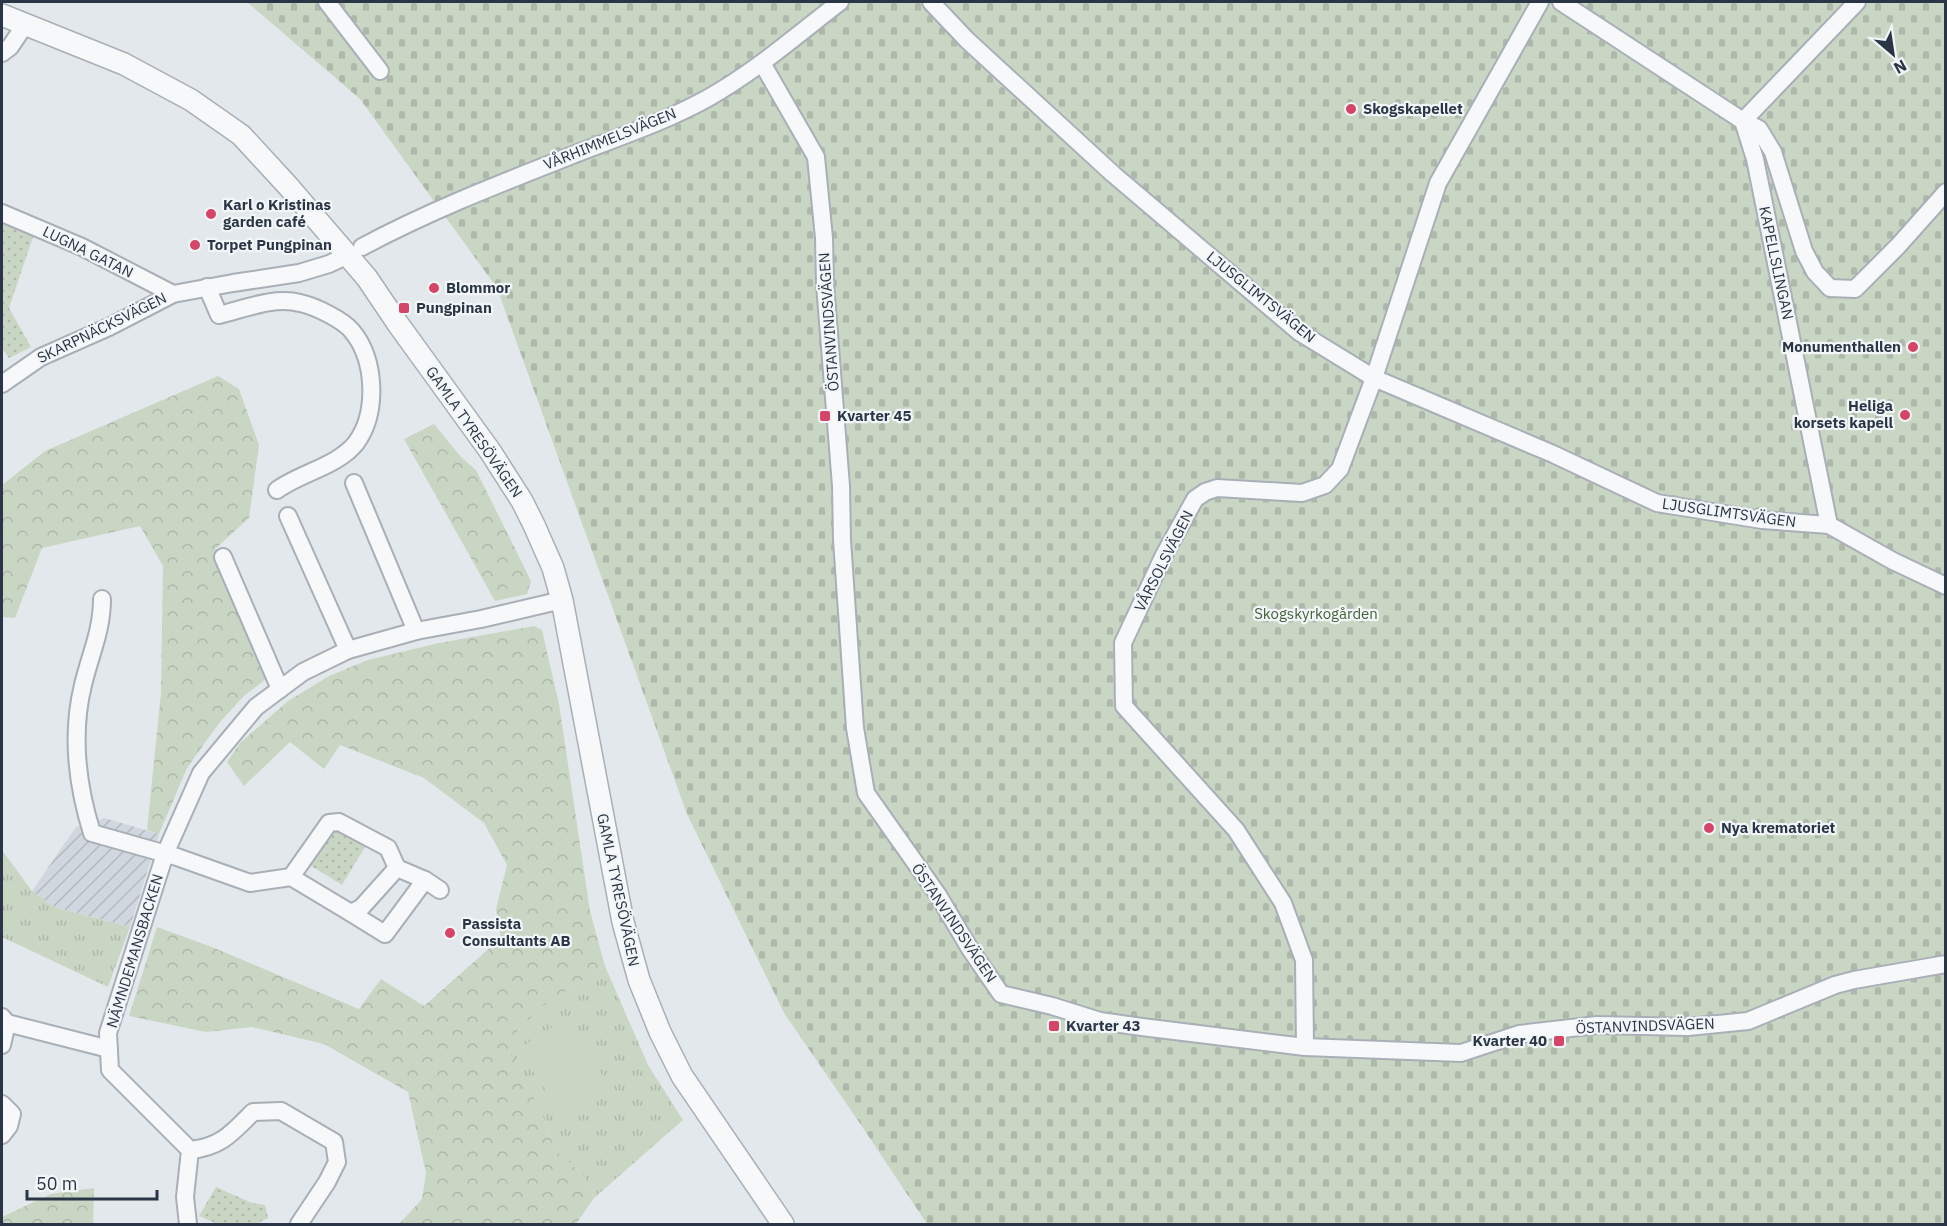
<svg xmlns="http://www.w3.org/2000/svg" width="1947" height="1226" font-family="'IBM Plex Sans',sans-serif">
	<defs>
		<pattern id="industrial-furrows" width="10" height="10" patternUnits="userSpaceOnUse" patternTransform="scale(1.5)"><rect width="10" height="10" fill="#d1d7de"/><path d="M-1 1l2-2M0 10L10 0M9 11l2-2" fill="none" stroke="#b4b9c0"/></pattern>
		<pattern id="grass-tufts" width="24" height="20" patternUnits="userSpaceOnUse" patternTransform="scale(1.5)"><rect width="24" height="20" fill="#cad6c4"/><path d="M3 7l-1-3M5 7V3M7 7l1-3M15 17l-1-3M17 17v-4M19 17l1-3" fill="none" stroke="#aeb8aa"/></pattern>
		<pattern id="forest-crowns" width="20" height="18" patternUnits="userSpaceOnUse" patternTransform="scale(1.5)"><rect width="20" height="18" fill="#cad6c4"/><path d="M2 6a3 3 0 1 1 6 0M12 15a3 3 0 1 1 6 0" fill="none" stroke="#aeb8aa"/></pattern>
		<pattern id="cemetery-stones" width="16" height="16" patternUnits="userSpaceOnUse" patternTransform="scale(1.5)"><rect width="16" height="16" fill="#cad6c4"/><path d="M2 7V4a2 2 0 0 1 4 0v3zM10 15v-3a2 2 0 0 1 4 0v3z" fill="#aeb8aa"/></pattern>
		<pattern id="park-dots" width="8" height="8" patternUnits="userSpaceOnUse" patternTransform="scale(1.5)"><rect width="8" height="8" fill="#cad6c4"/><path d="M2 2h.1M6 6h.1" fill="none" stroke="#aeb8aa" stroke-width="1.8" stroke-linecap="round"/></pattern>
	</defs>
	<rect width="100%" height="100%" fill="#e3e8ec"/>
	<polygon fill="url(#industrial-furrows)" points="104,818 159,834 130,927 54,907 32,891 76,827"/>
	<g fill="url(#grass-tufts)">
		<polygon points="2,850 32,891 54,907 130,927 108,987 2,937"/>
		<polygon points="605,966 648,1065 683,1120 594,1198 583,1175 555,1150 545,1121 510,1053 510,1038 543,1006"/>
	</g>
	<g fill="url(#forest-crowns)">
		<polygon points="218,376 239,389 259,445 249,518 215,549 266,679 244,696 220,722 187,768 159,834 147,830 161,693 163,566 140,526 42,548 15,618 2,617 2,485 45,451"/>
		<polygon points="434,424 461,457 476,470 531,581 527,594 495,601 404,439"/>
		<polygon points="534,626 542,630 559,704 590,911 605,966 543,1006 510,1038 510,1053 525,1080 545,1121 555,1150 583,1175 594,1198 576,1224 399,1224 422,1199 426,1173 408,1092 324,1044 252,1027 206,1032 129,1016 157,927 212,947 359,1009 381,979 424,1006 501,938 496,909 507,865 484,823 424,778 340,745 324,769 290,742 244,786 227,762 240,743 288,701 329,676 368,660 439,643"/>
		<polygon points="94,1188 93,1224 2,1224 2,1217 51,1194"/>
	</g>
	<polygon fill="url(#cemetery-stones)" points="247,2 1945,2 1945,1224 927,1224 859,1122 784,1013 687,814 497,288 360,99"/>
	<g fill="url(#park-dots)">
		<polygon points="2,220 34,234 9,308 31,347 9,358 2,348"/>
		<polygon points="331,826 365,847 342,885 308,864"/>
		<polygon points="216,1187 252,1203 265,1205 268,1218 256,1224 217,1224 199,1216"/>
	</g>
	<polygon fill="#cad6c4" points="565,1019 613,1091 567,1122 518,1049"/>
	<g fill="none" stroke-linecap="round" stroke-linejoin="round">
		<defs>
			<g id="minor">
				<polyline points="327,2 380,71"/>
				<polyline points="931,2 967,40 1113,174 1299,332 1374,378 1553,454 1657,503 1762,520 1829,525"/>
				<polyline points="1561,2 1743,121 1755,159 1829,525 1893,561 1946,586"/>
				<polyline points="1857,2 1743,121 1759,129 1773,152 1804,251 1815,272 1830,288 1855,289 1898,246 1946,192"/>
				<polyline points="2,53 10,47 25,25"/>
				<polyline points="762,63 816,157 824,238 825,284 841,486 842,540 855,728 866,793 938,895 970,949 1001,994 1052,1006 1100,1021 1142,1027 1305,1047 1461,1053 1519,1034 1597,1025 1688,1027 1748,1021 1835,985 1854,980 1946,964"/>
				<polyline points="2,213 82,247 173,294"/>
				<path d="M 362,247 C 429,211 499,184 570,156 C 616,138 665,122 708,98 C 756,71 797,35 840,2"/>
				<path d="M 207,287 L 219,315 C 244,309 274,296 300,303 C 315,306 343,320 352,331 C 376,360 378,413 356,443 C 338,466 300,473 277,490"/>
				<polyline points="2,384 41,357 109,327 173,294 233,283 299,273 329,264 348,255"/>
				<polyline points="354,483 416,631"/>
				<polyline points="288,516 348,650"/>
				<polyline points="223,557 280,689"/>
				<path d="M 102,599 C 102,631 90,655 83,685 C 71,734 77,785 92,833 L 177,857 L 250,883 L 291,877 L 351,913 L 361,908 L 397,868 L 388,848 L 339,822 L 329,823 L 291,877"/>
				<polyline points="425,880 440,890"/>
				<polyline points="351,913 385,934 425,880 397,868"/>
				<polyline points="2,1017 7,1023 109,1049"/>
				<polyline points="2,1045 7,1023"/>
				<polyline points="1305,1047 1304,960 1283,903 1236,830 1124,706 1123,643 1164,555 1195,499 1205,492 1217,488 1302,493 1325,485 1340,469 1374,378 1438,183 1540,2"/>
				<polyline points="2,1104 12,1114 9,1126 2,1135"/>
				<polyline points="188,1224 185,1197 190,1150"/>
				<path d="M 299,1224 L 327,1182 L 337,1162 L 334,1142 L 281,1111 L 253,1112 C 232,1133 221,1147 190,1150 L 110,1070 L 108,1033 L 165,854 L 201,773 L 256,707 L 303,672 L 348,650 L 416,631 L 481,619 L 562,600"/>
			</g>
			<polyline id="tertiary" points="2,15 124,64 191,100 241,135 288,186 367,278 398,324 490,451 522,501 534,525 553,568 562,600 623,922 639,980 660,1032 682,1076 783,1224"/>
		</defs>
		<use href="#minor" stroke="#a8afb7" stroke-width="20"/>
		<use href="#tertiary" stroke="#a8afb7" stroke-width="24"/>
		<use href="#minor" stroke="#f7f8fa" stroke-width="16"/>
		<use href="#tertiary" stroke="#f7f8fa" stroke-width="21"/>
	</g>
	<g fill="#d54567" stroke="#f3f6f9" stroke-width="2">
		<circle cx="1351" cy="109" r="6"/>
		<circle cx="211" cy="214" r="6"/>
		<circle cx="195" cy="245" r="6"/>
		<circle cx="434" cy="288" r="6"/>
		<rect x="398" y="302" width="12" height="12" rx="3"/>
		<circle cx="1913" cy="347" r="6"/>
		<circle cx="1905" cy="415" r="6"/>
		<rect x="819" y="410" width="12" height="12" rx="3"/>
		<circle cx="1709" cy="828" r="6"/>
		<circle cx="450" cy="933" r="6"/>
		<rect x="1048" y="1020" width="12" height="12" rx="3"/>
		<rect x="1553" y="1035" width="12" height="12" rx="3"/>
	</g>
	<g text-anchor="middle" stroke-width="4.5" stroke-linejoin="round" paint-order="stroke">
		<g font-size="15" font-weight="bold" fill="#2a3645" stroke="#f3f6f9" text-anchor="start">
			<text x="1363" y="114">Skogskapellet</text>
			<text x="223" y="210">Karl o Kristinas<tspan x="223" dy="17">garden café</tspan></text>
			<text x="207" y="250">Torpet Pungpinan</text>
			<text x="446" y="293">Blommor</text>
			<text x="416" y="313">Pungpinan</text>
			<text x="1901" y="352" text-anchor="end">Monumenthallen</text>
			<text x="1893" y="411" text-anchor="end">Heliga<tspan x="1893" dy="17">korsets kapell</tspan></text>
			<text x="837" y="421">Kvarter 45</text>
			<text x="1721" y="833">Nya krematoriet</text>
			<text x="462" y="929">Passista<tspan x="462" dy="17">Consultants AB</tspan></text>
			<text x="1066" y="1031">Kvarter 43</text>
			<text x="1547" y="1046" text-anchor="end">Kvarter 40</text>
		</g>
		<g font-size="15" fill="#2a3645" stroke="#f3f6f9">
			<text transform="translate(610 139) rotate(-22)" y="5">VÅRHIMMELSVÄGEN</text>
			<text transform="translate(88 252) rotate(26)" y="5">LUGNA GATAN</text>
			<text transform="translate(1776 263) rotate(78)" y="5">KAPELLSLINGAN</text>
			<text transform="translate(1261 297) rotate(39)" y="5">LJUSGLIMTSVÄGEN</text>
			<text transform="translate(829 322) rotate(-94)" y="5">ÖSTANVINDSVÄGEN</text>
			<text transform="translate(102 328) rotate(-26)" y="5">SKARPNÄCKSVÄGEN</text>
			<text transform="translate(474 432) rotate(55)" y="5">GAMLA TYRESÖVÄGEN</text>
			<text transform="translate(1729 513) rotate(8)" y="5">LJUSGLIMTSVÄGEN</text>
			<text transform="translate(1164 561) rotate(-63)" y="5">VÅRSOLSVÄGEN</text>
			<text transform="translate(618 890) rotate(78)" y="5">GAMLA TYRESÖVÄGEN</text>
			<text transform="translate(954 923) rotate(56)" y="5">ÖSTANVINDSVÄGEN</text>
			<text transform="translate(135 951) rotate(-73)" y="5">NÄMNDEMANSBACKEN</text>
			<text transform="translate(1645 1026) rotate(-2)" y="5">ÖSTANVINDSVÄGEN</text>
		</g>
		<g font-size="15" fill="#436237" stroke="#f3f6f9">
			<text x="1316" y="619">Skogskyrkogården</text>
		</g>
	</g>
	<rect width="1947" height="1226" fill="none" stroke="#2a3645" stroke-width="6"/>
	<g transform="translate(1893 54) rotate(151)" stroke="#f3f6f9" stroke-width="4.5" paint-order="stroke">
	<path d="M0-4.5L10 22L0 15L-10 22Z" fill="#2a3645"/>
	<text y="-9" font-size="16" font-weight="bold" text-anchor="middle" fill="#2a3645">N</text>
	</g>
	<path d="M27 1190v9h130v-9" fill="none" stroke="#2a3645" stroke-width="3"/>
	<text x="36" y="1190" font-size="18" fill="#2a3645" stroke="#f3f6f9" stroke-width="4.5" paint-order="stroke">50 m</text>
</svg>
